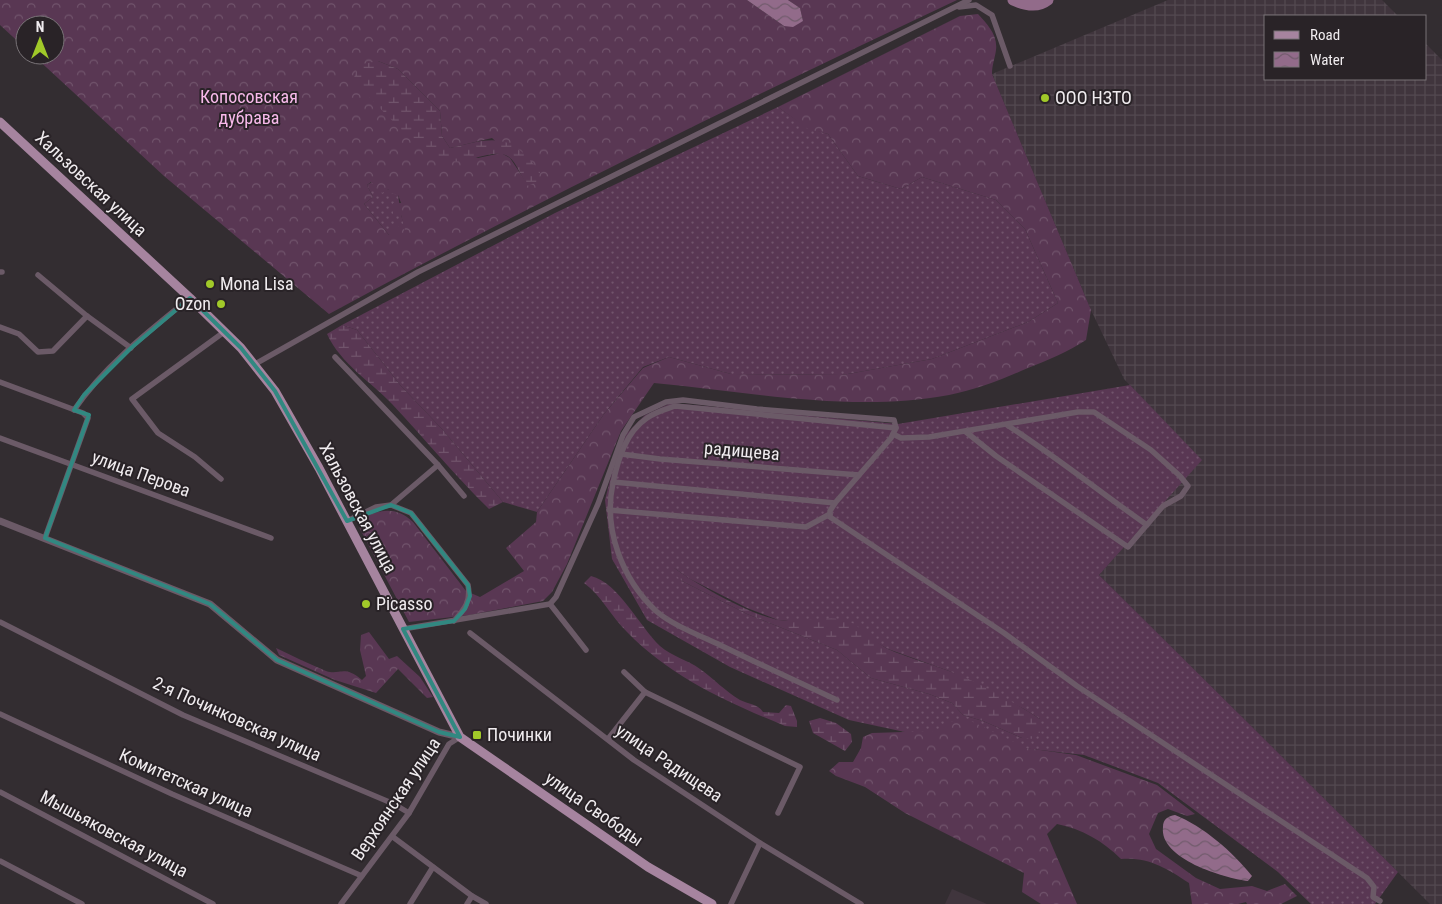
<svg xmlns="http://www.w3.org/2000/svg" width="1442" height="904" font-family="'Roboto Condensed',sans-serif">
	<defs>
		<pattern id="industrial-grid" width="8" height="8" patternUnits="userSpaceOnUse" patternTransform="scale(1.25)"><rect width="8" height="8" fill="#40353d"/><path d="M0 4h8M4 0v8" fill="none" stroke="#534950"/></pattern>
		<pattern id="grass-dots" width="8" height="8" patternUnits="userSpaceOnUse" patternTransform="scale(1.25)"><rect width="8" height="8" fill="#593753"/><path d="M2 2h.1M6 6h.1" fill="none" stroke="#71546c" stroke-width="1.8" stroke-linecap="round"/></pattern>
		<pattern id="forest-crowns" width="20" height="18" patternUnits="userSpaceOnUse" patternTransform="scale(1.25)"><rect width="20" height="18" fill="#593753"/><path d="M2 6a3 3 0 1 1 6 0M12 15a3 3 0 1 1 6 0" fill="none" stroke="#71546c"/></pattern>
		<pattern id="wetland-marsh" width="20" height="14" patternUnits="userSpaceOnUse" patternTransform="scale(1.25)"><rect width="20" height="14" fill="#593753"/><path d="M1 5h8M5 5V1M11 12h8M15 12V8" fill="none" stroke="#71546c"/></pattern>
		<pattern id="water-waves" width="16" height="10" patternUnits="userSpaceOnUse" patternTransform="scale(1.25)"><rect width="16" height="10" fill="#926b8a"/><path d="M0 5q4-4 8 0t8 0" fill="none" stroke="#715b6c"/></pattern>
	</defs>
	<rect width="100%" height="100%" fill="#332d31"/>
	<polygon fill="#40353d" points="952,889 987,904 945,904"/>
	<polygon fill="url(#industrial-grid)" points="1168,0 1382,0 1398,16 1266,16 1266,79 1426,79 1426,44 1442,60 1442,904 1430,904 1099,575 1201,460 1124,379 1091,310 992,74"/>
	<g fill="url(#grass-dots)" fill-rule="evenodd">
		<polygon points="778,107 808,128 828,134 858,176 901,189 922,177 996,200 1025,229 1058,303 1028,322 932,359 842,375 731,374 669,357 643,367 604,414 537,512 503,502 442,429 401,386 357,330 342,325 555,213"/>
		<polygon points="372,182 398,194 401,215 406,230 389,235 364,204 373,197 367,185"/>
		<path d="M 1130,385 L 1202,460 L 1099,575 L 1398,872 L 1375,904 L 1311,904 L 1278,872 L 1158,783 L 1084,755 L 928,737 L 849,720 L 730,667 L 647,620 L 612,559 L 605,500 L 616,456 L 627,433 L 645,415 L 671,403 L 898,424 ZM 674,568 L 690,579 L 747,608 L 778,620 L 799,622 L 826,620 L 859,628 L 872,640 L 888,649 L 949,671 L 1024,709 L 1040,719 L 1022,738 L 983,721 L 963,715 L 952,703 L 929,694 L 871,678 L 837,650 L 747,614 L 682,581 Z"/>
	</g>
	<g fill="url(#forest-crowns)" fill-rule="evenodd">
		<path d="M 0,0 L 747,0 L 784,26 L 803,21 L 800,8 L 788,0 L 957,0 C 745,100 535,202 329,314 L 164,176 L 33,55 L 55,55 L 55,25 L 25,25 L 25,48 L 0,25 ZM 378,61 L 398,69 L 440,111 L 442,136 L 450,148 L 492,138 L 538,180 L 528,185 L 510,158 L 501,153 L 478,158 L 407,133 L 383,109 ZM 371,182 L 382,193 L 388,189 L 390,193 L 398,195 L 401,203 L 393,203 L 393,214 L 401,215 L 405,230 L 394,224 L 389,235 L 364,204 L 373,197 L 367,185 Z"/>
		<path d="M 978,14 C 987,24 998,35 996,50 C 995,58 992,65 992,74 L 1091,310 L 1086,340 C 1068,352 1048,360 1028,368 C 1003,379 976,390 949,395 C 852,413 751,392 654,383 L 621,431 L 567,564 L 552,592 L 543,601 L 470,615 L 409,622 L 359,527 L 363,517 C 382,509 397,507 413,522 L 466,591 L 480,597 L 524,571 L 506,548 L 536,522 L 537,512 L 604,414 L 643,368 L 669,357 L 731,374 L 842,375 L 932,359 L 1028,322 L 1058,303 L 1025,229 L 996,200 L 922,177 L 901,189 L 858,176 L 828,134 L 808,129 L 778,107 L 960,16 Z"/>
		<path d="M 369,632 L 389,659 L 397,656 L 420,677 L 433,697 L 427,698 L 398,669 L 376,693 L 335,680 L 279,655 L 276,648 C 293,656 309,664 326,671 C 340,676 343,664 362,680 L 366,676 L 360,650 L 361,635 Z"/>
		<path d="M 969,720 L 1026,748 L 1076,755 L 1157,785 L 1195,814 L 1187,816 L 1168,809 L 1158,813 L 1149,834 L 1156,849 L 1196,878 L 1220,889 L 1252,886 L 1267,891 L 1285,884 L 1297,896 L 1281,904 L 1247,904 L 1246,902 L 1238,904 L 1192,904 L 1189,883 C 1166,868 1149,857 1121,859 C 1103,841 1082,829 1057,824 L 1047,834 L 1077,904 L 1041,904 L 1022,892 L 1024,873 L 905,813 L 865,787 L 836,776 L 829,771 L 839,762 L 853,762 L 861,748 L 863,737 L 872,733 L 935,731 L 953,721 Z"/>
	</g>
	<g fill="url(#wetland-marsh)">
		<path d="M 378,61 L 398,69 L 440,111 L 442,136 L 450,148 C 494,137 510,132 540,172 L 538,181 L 528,186 C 521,177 517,163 509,157 C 493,145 461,170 439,158 C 408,142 379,105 353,81 L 358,65 Z"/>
		<path d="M 342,325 L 357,330 L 401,386 L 442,429 L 503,502 L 489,509 C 455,476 425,439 392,404 C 370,381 341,364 327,334 Z"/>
		<path d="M 674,568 C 698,585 750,615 779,620 C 801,624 823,615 844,620 C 857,622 874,642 888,649 C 908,658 929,663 949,671 C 980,683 1012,701 1040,719 L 1040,732 L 1035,739 L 1022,738 L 983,721 L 963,715 L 952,703 L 929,694 L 871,678 L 837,650 L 747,614 L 682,581 L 674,573 Z"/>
		<path d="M 591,576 C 619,583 639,626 660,646 C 671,656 688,660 700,669 C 714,679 725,691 740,700 C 748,704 758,704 763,712 L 779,713 L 786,705 L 791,706 L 797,721 L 797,727 L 785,726 C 727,702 672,678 627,632 C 611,617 602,596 584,583 Z"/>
		<polygon points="820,718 836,723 851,734 852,742 845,751 813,733 809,721"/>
	</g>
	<g fill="url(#water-waves)">
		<polygon points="747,0 788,0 800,8 803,21 793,27 784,26"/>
		<path d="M 1175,815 C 1203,826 1233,852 1252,876 L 1248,881 C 1224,878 1159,859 1163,827 C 1163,819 1168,816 1175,815 Z"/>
	</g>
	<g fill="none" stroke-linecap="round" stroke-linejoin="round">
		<path stroke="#926b8a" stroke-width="11" d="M 1013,0 C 1024,5 1038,8 1048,0"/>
		<g stroke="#6b5a67" stroke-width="5.5">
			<polyline points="959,7 976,5 992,15 1010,66"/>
			<polyline points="0,272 2,272"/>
			<polyline points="38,275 87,316 131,348"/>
			<polyline points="0,327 19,334 38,352 53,351 87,316"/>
			<polyline points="335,357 438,465 464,496"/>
			<polyline points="255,364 418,272 969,0"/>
			<polyline points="0,382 83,413 88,418 45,538"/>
			<path d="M 74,410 C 104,366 149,331 190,298"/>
			<path d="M 1007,425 C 1055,456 1100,492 1147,525"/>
			<polyline points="893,434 901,438 929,437 1078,412 1094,412 1151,450 1180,476 1188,486 1181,496 1163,506 1128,547 996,456 966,432"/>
			<polyline points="0,438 271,538"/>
			<polyline points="621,454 660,459 859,475"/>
			<polyline points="221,479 195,457 158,433 132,399 224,332"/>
			<polyline points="613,482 835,503"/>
			<path d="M 391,505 L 411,513 L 468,585 C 471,601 465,609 454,621"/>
			<polyline points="609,510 806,527 830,514"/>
			<polyline points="347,521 376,507 391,505 438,465"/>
			<polyline points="550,604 586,650"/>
			<polyline points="0,622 183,715 394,804 409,813"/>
			<polyline points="403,629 550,604 556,597 598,504 623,435 634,417 666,402 683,400 757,409 894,420 896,428 891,438 835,503 830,511 830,517 1004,633 1077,686 1367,878 1374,887 1373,897 1380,901"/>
			<polyline points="470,633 634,760 760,843 861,904"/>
			<polyline points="624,672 645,692 800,767 778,813"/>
			<path d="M 837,700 C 798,682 759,664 720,645 C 701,636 672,625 656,611 C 622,579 603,529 613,483 C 618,459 626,432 647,418 C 655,412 666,409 675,406 L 896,428"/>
			<polyline points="0,714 172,794 362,876"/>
			<polyline points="608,739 645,692"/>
			<polyline points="0,792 213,904"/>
			<polyline points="393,837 472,896 486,904"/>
			<polyline points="0,861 82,904"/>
			<polyline points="341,904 409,813 449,744 460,737"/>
			<polyline points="410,904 433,867"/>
			<polyline points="467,904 472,896"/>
			<polyline points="731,904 760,843"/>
		</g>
		<polyline stroke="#6b5a67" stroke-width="7" points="0,521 210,604 277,660 439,732 460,737"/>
		<polyline stroke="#a6849f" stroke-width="9" points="0,122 190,298 241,348 275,391 319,468 460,737 648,867 712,904"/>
	</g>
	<path fill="none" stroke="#318881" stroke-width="4" stroke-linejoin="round" d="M 190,298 L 241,348 L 275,391 L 347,521 L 391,505 L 411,513 L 468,585 L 470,596 L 465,609 L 454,621 L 403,629 L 460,737 L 439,732 L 277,660 L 210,604 L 45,538 L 89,415 L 74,410 L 84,395 L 131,348 Z"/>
	<g fill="#a1c929" stroke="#292327" stroke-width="2">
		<circle cx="1045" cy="98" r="5"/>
		<circle cx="210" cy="284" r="5"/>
		<circle cx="221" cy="304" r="5"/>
		<circle cx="366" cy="604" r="5"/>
		<rect x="472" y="730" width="10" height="10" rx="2.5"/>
	</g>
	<g text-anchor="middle" stroke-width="4" stroke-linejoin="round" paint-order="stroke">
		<g font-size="18" fill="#f8baeb" stroke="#292327">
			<text x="249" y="103">Копосовская<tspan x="249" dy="21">дубрава</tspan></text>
		</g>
		<g font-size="18" fill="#f0ecef" stroke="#292327" text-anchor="start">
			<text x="1055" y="104">ООО НЗТО</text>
			<text x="220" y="290">Mona Lisa</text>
			<text x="211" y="310" text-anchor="end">Ozon</text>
			<text x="376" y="610">Picasso</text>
			<text x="487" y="741">Починки</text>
		</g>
		<g font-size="18" fill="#f0ecef" stroke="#292327">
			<text transform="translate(91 184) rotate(43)" y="6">Хальзовская улица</text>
			<text transform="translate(742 451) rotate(5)" y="6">радищева</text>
			<text transform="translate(141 474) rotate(20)" y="6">улица Перова</text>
			<text transform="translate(358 508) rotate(62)" y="6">Хальзовская улица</text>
			<text transform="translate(237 719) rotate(24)" y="6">2-я Починковская улица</text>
			<text transform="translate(669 763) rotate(34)" y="6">улица Радищева</text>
			<text transform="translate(186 783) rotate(24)" y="6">Комитетская улица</text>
			<text transform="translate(396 799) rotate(-56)" y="6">Верхоянская улица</text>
			<text transform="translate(594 809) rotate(35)" y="6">улица Свободы</text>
			<text transform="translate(114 834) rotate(28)" y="6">Мышьяковская улица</text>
		</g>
	</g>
	<rect x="1264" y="15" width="162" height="65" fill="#292327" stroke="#797377"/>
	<rect x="1274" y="31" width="25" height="8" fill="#a6849f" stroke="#797377"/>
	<text x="1310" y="40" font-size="15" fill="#f0ecef">Road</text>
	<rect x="1274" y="52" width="25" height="15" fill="url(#water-waves)" stroke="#797377"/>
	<text x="1310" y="65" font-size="15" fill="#f0ecef">Water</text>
	<g transform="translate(40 40)"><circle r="24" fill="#292327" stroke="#797377"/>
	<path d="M0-4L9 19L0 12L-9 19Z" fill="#a1c929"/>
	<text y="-8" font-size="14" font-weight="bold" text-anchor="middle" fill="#f0ecef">N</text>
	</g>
</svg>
